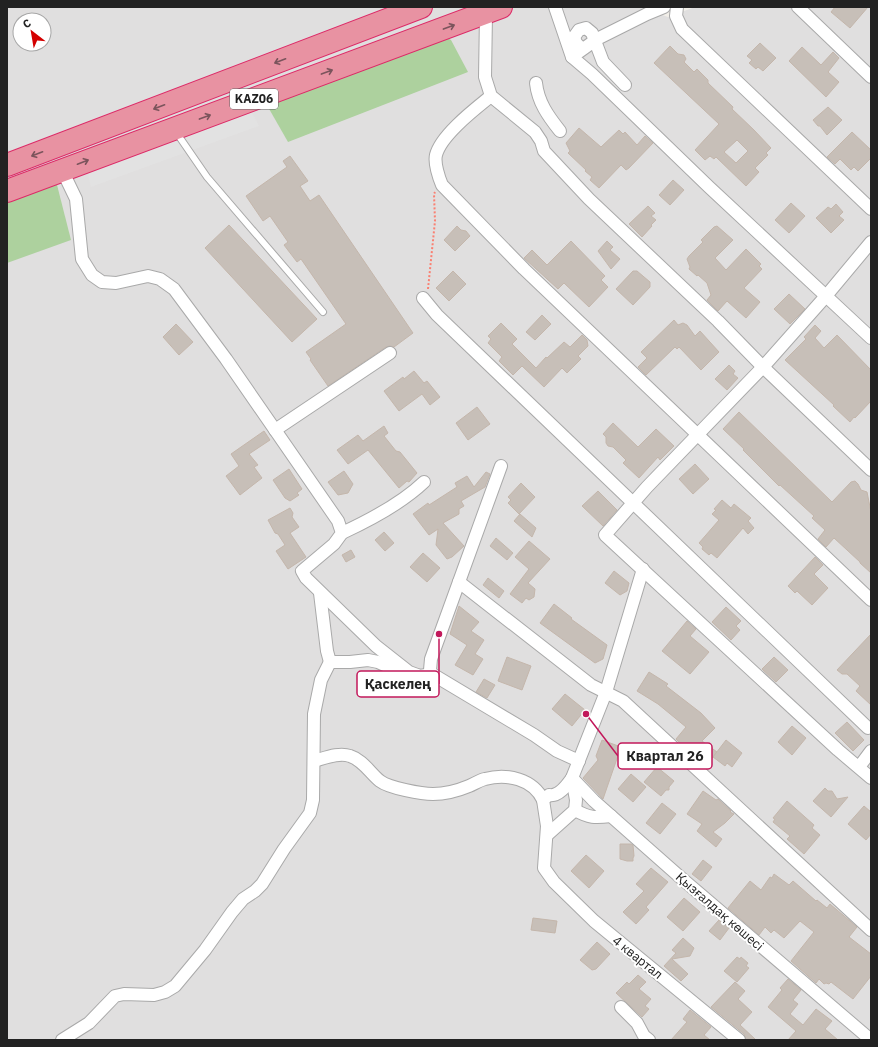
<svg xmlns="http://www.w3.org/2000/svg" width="878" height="1047" font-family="'IBM Plex Sans',sans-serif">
	<rect width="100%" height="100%" fill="#f2efe9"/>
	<path fill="#e0dfdf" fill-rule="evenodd" d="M 7,7 L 639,7 L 668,17 L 695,7 L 871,7 L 871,1040 L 7,1040 ZM 20,20 L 44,20 L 44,44 L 20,44 Z"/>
	<g fill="#add19e">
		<polygon points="442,35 451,40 468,72 288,142 264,100"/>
		<polygon points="55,177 71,240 7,263 7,195"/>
	</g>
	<polygon fill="#e2e2e2" points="246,101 259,126 91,187 85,161"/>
	<g fill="#c7bfb8" stroke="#c4b6ab" fill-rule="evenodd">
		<polygon points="835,7 868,7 850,28 831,12"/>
		<polygon points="760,43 776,58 763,71 758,67 756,69 749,63 752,60 747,56"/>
		<path d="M 670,46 L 678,54 L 684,55 L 686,59 L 684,62 L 694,72 L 697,69 L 708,80 L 708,83 L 733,107 L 732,109 L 754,130 L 771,148 L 766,153 L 768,155 L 755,168 L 759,172 L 746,186 L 716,157 L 714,159 L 710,156 L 705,160 L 695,150 L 719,124 L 654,63 ZM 737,140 L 748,151 L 736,163 L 724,152 Z"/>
		<polygon points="802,47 821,65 833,52 839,58 828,72 839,82 826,97 789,61"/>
		<polygon points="828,107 842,120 827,135 820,126 818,126 813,120"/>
		<polygon points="579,128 601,147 619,130 623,134 625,132 637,145 645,136 653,143 629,168 626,170 621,165 599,188 590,180 592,177 585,171 586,170 568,153 570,151 566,143"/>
		<polygon points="852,132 871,150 871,158 858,171 854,167 851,170 840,159 835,164 827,157"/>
		<polygon points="290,156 308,181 300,186 310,201 319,195 413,333 394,347 390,346 386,347 328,386 310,360 311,359 306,352 346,324 301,259 297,262 284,245 288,242 270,216 263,221 246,196 287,167 283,161"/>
		<polygon points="673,180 684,190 670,205 659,195"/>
		<polygon points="791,203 805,216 789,233 775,220"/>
		<polygon points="836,204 843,212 839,216 844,220 831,233 816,218 828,207 831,209"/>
		<polygon points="648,206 655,213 651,216 656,220 651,225 652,226 642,237 629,224"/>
		<polygon points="229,225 317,319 292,342 205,248"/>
		<polygon points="457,226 461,230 466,231 470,236 455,251 444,240"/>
		<polygon points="717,226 733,240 715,258 726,270 746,249 761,264 759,266 762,269 744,288 760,302 746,318 727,301 718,311 707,300 711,295 707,283 698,275 697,276 689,269 690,267 687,259 689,256 703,242 701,240 714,227"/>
		<polygon points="571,241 605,276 601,280 608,287 589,307 564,283 558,289 524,258 532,250 547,265"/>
		<polygon points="607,241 613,247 610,250 620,259 611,269 598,251"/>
		<polygon points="453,271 466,284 449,301 436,288"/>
		<polygon points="633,271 637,271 650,282 650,287 633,305 616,289"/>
		<polygon points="789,294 805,309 790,324 774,309"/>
		<polygon points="542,315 551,324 535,340 526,332"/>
		<polygon points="674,320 678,325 683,323 687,325 695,336 700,331 719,352 701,370 679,347 677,349 675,347 646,375 638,367 647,358 641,352"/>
		<polygon points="501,323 517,339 512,344 536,368 546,357 547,358 564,342 570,347 582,335 587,340 588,346 578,356 581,359 567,373 562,368 544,387 522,366 513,375 499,361 502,357 488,343 491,339 488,336"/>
		<polygon points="176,324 193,342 179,355 163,337"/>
		<polygon points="815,325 821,331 815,338 824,348 837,335 871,370 871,401 855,418 854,417 850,422 833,406 834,405 785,360 806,339 804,337"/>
		<polygon points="729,365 735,371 733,374 738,378 727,390 715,379"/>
		<polygon points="414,371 424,383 427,381 440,397 430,405 422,394 399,411 384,391 403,377 404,379"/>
		<polygon points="477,407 490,424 468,440 456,423"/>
		<polygon points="739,412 832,502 851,482 855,481 858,484 861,490 867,492 871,512 871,573 860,563 860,562 834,538 826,547 818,539 825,530 812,518 814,516 780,485 779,486 743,450 744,449 723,429"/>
		<polygon points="613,423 638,447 656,429 674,446 660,460 658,457 639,478 623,463 626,460 613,447 608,446 606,443 606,437 603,434"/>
		<polygon points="384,426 388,433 384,436 396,451 400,452 417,473 409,482 407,481 399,488 368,450 348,464 337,450 358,435 363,441"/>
		<polygon points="264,431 270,440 249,454 258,465 254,467 262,478 240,495 226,476 239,466 231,454"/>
		<polygon points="695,464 709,479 693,494 679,479"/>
		<polygon points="289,469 302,489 297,493 299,495 290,501 285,498 273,480"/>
		<polygon points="344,471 353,484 348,493 338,495 328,482"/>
		<polygon points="486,472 490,474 485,487 461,501 464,506 459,509 459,514 443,523 464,546 452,557 447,559 436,545 438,529 429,535 413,514 428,503 429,505 457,487 455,483 467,476 474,487"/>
		<polygon points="521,483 535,497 519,514 508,503 511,500 508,497"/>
		<polygon points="598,491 617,510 603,526 582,506"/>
		<polygon points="722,500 731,508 734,504 751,518 748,521 754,528 748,534 743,528 717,558 711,553 709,555 702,549 703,547 699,543 719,520 712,514 716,510 714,509"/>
		<polygon points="290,508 293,513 292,517 299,527 290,533 306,557 288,569 276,551 285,545 278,534 275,533 268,520"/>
		<polygon points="520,514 536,528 532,537 514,521"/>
		<polygon points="384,532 394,543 385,551 375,540"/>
		<polygon points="496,538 513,553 507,560 490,546"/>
		<polygon points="529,541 550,559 528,583 535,589 534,597 529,600 526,598 522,603 510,594 529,569 515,557"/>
		<polygon points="351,550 355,557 346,562 342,555"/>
		<polygon points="423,553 440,568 427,582 410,567"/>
		<polygon points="815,557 823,565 814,574 828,588 812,605 797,591 795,593 788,586"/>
		<polygon points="614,571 629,583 627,591 620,595 605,583"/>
		<polygon points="488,578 504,591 499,598 483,585"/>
		<polygon points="554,604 572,618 571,619 607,645 603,659 595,663 540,623"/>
		<polygon points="459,606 479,622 471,631 484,640 475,654 483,659 473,675 455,665 467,645 450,634"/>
		<polygon points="726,607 741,621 736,626 740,630 731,640 712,622"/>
		<polygon points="687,621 696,629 690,636 709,652 690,674 662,651"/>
		<polygon points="871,634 871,705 856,691 860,686 847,674 842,674 837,670"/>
		<polygon points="507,657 531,666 522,690 498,681"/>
		<polygon points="774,657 788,670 776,682 762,669"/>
		<polygon points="649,672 668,684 666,686 701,713 715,728 702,741 717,752 705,767 676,739 686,727 658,704 637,691"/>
		<polygon points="484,679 495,685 487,698 476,692"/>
		<polygon points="565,694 585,710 572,726 552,709"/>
		<polygon points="847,722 864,740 853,751 835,733"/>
		<polygon points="792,726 806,738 792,755 778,742"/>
		<polygon points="602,740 621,747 603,799 583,778 598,760 596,756"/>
		<polygon points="726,740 742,753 732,767 727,763 725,766 713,757"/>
		<polygon points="657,767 674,781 669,787 669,790 666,790 661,796 644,782"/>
		<polygon points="631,774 646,787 633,802 618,789"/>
		<polygon points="825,788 828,791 832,791 837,799 848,797 831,817 813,801"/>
		<polygon points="703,791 716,800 718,799 731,811 730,812 734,814 725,823 713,832 722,839 716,847 697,831 702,824 687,814"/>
		<polygon points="787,801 814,825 812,828 820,835 804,854 787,839 790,836 773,822 775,819 773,818"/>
		<polygon points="662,803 676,814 660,834 646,823"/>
		<polygon points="864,806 871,812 871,834 866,840 848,824"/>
		<polygon points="620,844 631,844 633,845 634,856 633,858 633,861 627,861 620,859"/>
		<polygon points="586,855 604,871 589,888 571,871"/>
		<polygon points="703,860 712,867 701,881 692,874"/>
		<polygon points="651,868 668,882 646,907 649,910 636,924 623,912 644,891 636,884"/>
		<polygon points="774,874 789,885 793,881 816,901 817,900 827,908 830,904 857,927 849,937 871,954 871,976 853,999 831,982 829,984 826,983 824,984 819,979 816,983 791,961 814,932 800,921 784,938 774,930 771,933 765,927 759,935 728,908 750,881 761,890 770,877 772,878"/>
		<polygon points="684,898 700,912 683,931 667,917"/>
		<polygon points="533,918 557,921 555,933 531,930"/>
		<polygon points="719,920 729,928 720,940 709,931"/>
		<polygon points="683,938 694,948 690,956 672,959 688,974 681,981 664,966 676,953 672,950"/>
		<polygon points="597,942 610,954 596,969 592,970 580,960"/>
		<polygon points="737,957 740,959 741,957 748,963 746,966 749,968 737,982 724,971"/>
		<polygon points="638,975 646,982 639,989 651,999 645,1006 649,1009 642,1017 616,993 627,982 629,984"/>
		<polygon points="788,979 801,990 793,1000 798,1004 790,1014 803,1025 816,1009 832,1021 825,1029 838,1040 788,1040 796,1031 768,1007 782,990 780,988"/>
		<polygon points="735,982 745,991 738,999 752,1012 740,1025 755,1039 753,1040 746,1040 744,1034 711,1007"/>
		<polygon points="690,1010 711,1027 704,1035 710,1040 671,1040 687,1022 683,1019"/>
	</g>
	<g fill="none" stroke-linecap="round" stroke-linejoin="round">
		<defs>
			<polyline id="lane" points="176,132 207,177 323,312"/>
			<g id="street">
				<polyline points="555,7 572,57 592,74 709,187 871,338"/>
				<polyline points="677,7 676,16 682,29 871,209"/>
				<polyline points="798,7 871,77"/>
				<polyline points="486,14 485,77 491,96 535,132 541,141 544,151 589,199 718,321 763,367 871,470"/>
				<polyline points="582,49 576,43 574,37 579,30 586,28 592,33 603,62 625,85"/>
				<polyline points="572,57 597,39 647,14 664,7"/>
				<path d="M 536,83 C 538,102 548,116 560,131"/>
				<path d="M 491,96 C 475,109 441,135 436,155 C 434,163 439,178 442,185 L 524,269 L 871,600"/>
				<polyline points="62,170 76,199 82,259 92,275 102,282 116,283 148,276 160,279 174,289 226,359 338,521 342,533 334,544 302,571 306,578 376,646 409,672 420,676 432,674"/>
				<polyline points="871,242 826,296 763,367 647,487 605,535 838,750 871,778"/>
				<polyline points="423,298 437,315 868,728"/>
				<polyline points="275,430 390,353"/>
				<polyline points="501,466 431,659 430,670 432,674 534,735 557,751 579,761"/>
				<path d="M 342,533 C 370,520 402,503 424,482"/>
				<path d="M 643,569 L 606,692 L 572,778 C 567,785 559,797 549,795 L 543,800 L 547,826 L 544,868 L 554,882 L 594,921 L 739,1040"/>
				<polyline points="459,582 591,685 623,701 871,930"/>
				<polyline points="320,593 327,651 330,662"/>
				<path d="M 314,761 C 325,758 339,752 350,756 C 363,760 370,773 380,781 C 389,788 422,794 433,794 C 446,794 457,791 469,786 C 474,784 480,780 485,779 C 507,773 533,779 543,800"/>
				<polyline points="859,767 871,751"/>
				<polyline points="572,778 594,801 680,877 871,1040"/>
				<path d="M 575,810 C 589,818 595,818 611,816"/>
				<polyline points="547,835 575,810 576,800 572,778"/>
				<polyline points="621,1007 637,1023 644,1036 649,1040"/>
				<polyline points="62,1040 89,1023 115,996 124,994 154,995 165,992 175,986 205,950 232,912 243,899 255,891 262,884 284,849 310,813 313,800 314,714 321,680 330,662 350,662 368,660 378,662 398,671 403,672"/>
			</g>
			<g id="highway">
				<polyline points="7,165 421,7"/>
				<polyline points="7,191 501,7"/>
			</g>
		</defs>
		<use href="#lane" stroke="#a9a9a9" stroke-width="8"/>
		<use href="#street" stroke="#a9a9a9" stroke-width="14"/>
		<use href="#highway" stroke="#dc2a67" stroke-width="24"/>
		<polyline stroke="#fa8072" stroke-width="2" stroke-dasharray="2 2" stroke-linecap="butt" points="428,289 435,221 434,194 435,192"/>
		<use href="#lane" stroke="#fff" stroke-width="6"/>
		<use href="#street" stroke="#fff" stroke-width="12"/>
		<use href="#highway" stroke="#e892a2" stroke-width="22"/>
	</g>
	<defs><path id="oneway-shaft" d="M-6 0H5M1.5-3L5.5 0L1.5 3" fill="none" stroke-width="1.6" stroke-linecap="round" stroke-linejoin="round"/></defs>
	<g stroke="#7b545c">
		<use href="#oneway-shaft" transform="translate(449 27) rotate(-20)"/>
		<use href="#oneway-shaft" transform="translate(280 61) rotate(159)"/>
		<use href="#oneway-shaft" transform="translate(327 72) rotate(-20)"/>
		<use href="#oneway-shaft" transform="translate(159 107) rotate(159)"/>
		<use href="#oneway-shaft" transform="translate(205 117) rotate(-20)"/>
		<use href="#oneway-shaft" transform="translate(37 154) rotate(159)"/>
		<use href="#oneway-shaft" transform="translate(83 162) rotate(-21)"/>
	</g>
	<g text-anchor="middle" stroke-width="4" stroke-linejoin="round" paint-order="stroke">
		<rect fill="#fff" stroke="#646464" stroke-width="1" x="230" y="89" width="48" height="20" rx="3"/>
		<g font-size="12" font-weight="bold" fill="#222">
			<text x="254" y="103">KАZ06</text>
		</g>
		<g font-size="13" fill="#222" stroke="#fff">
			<text transform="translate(720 911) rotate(41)" y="5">Қызғалдақ көшесі</text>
			<text transform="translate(638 957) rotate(39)" y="5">4 квартал</text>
		</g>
	</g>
	<path fill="none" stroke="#c2185b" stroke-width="1.5" d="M439 634L439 684M586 714L618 756"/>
	<g fill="#c2185b" stroke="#fff" stroke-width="1.5">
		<circle cx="439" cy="634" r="4"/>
		<circle cx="586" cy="714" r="4"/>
	</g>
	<g fill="#fff" stroke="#c2185b" stroke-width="1.5">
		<rect x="357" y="671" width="82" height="26" rx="4"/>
		<rect x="618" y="743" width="94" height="26" rx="4"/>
	</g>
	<g font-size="14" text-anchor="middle" font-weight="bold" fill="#222">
		<text x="398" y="689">Қаскелең</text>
		<text x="665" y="761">Квартал 26</text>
	</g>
	<rect width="878" height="1047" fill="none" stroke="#222222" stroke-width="16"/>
	<g transform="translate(32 32) rotate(329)"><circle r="19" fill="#ffffff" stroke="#a7a7a7"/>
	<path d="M0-3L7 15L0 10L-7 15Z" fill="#d40000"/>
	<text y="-6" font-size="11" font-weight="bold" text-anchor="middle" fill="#222222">С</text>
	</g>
</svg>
